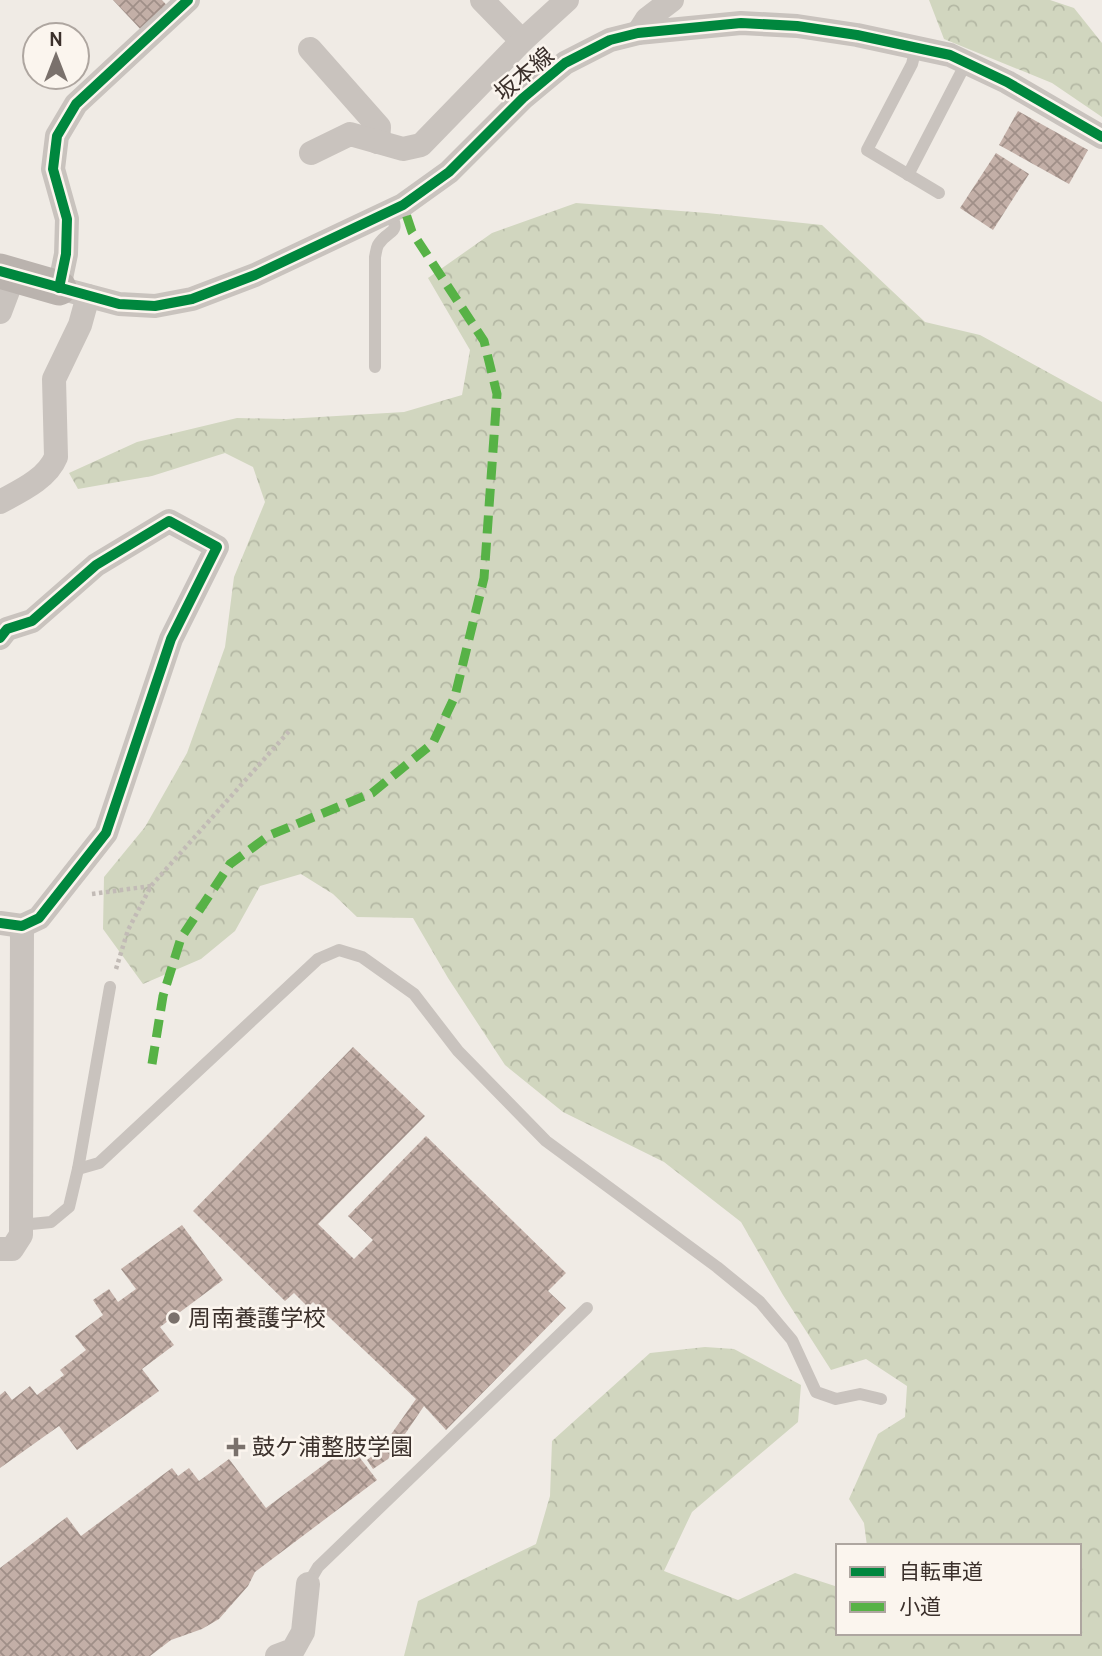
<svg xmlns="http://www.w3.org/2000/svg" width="1102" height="1656" font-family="Cabin,'Noto Sans JP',sans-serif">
	<defs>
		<pattern id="forest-crowns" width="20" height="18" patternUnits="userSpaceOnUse" patternTransform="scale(1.75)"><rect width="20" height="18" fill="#d1d6bf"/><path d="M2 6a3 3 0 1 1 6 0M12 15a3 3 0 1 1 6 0" fill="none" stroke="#b4b8a4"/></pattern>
		<pattern id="building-cross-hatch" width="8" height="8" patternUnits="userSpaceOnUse" patternTransform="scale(1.75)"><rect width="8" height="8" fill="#c3afa7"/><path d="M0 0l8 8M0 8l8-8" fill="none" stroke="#a08f88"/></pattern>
	</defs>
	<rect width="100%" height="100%" fill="#f0ebe5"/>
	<g fill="url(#forest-crowns)">
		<polygon points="929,0 1050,0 1074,8 1102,43 1102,117 1052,83 944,39"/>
		<polygon points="576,203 707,213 822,225 925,322 980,335 1102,402 1102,1656 404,1656 418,1601 536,1544 550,1496 552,1441 650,1353 705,1347 734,1349 801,1385 798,1422 692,1512 664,1571 738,1600 795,1573 838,1587 838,1633 1079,1633 1079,1546 867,1546 864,1523 849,1499 878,1434 905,1417 907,1386 866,1359 831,1370 783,1295 741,1222 664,1162 563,1112 505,1065 448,978 413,918 357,917 333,894 301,874 260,886 235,931 201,959 143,984 103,929 104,877 145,827 187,753 225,647 234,577 265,502 253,467 225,453 152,476 78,489 69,473 137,442 237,418 286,419 404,412 462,395 470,350 428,278 492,233"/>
	</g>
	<g fill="url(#building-cross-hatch)">
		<polygon points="113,0 162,0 170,9 144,33"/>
		<polygon points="1018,111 1088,150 1069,184 999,145"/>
		<polygon points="996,153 1029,174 993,230 960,208"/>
		<polygon points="353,1047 425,1116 318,1224 354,1259 373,1240 348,1216 426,1136 566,1273 548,1291 566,1308 446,1430 424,1406 388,1459 373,1469 367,1460 380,1450 416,1399 313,1302 308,1307 294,1293 285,1301 193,1211"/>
		<polygon points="182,1225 223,1280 160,1327 174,1345 142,1369 159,1391 77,1450 59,1426 0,1468 0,1395 5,1391 12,1400 30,1386 37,1395 64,1375 60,1370 86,1350 75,1336 103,1315 93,1300 109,1289 118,1302 136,1289 121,1269"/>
		<polygon points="350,1445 377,1480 255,1572 248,1586 219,1619 202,1629 171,1640 150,1656 0,1656 0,1568 67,1517 81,1536 172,1468 178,1476 189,1468 199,1481 229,1459 266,1508"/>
	</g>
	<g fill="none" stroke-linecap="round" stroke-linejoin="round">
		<g stroke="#c2bbb6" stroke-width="4.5" stroke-dasharray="3.5 3.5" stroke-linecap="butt">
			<polyline points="92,894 151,886"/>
			<polyline points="116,969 128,930 151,886 291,729"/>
		</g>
		<g stroke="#c9c3be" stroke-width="12">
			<polyline points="916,48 912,64 867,150 939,193"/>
			<polyline points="908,175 966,63"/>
			<path d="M 375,367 L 375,257 C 376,253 376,249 378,245 C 388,228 402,236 390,212"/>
			<polyline points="78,1169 99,1163 318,959 339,950 362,957 414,994 458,1051 546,1141 717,1267 760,1302 792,1340 816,1392 836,1399 860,1394 881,1399"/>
			<polyline points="21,1225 51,1222 69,1207 78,1169 110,987"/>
			<polyline points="308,1584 318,1567 587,1308"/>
		</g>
		<g stroke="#c9c3be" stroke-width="24">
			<polyline points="188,0 76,104 57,136 53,169 67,219 66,254 59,288 119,304 155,306 192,299 255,275 403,205 449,172 523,98 565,63 610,40 638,33 741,23 797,26 857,35 950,55 1007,82 1102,137"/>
			<polyline points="482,0 522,41"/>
			<polyline points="638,33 647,19 672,0"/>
			<polyline points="310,49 379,127 378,142"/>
			<polyline points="311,153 350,134 403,149 421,145 522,41 567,0"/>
			<polyline points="0,312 14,275"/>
			<path d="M 0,502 C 20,491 47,479 56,457 L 54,379 L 80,325 L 88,296"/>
			<polyline points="0,638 7,629 32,621 96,565 169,521 217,547 171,639 106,833 39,918 22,926 0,923"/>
			<polyline points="0,1249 12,1249 21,1235 22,926"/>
			<polyline points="277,1656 293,1650 303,1632 308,1584"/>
		</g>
		<polyline stroke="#bab3ae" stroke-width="35" points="0,271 59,288"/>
		<polyline stroke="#57b246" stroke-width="9" stroke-dasharray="18 9" stroke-linecap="butt" points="152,1064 163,996 181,938 230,864 270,835 372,793 433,743 455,696 484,578 497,394 484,341 412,232 403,205"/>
		<defs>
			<g id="cycleway">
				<polyline points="0,271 119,304 155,306 192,299 255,275 403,205 449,172 523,98 565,63 610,40 638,33 741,23 797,26 857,35 950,55 1007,82 1102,137"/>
				<polyline points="59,288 66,254 67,219 53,169 57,136 76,104 188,0"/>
				<polyline points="0,638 7,629 32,621 96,565 169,521 217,547 171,639 106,833 39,918 22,926 0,923"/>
			</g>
		</defs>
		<use href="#cycleway" stroke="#fbf5ee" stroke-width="15"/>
		<use href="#cycleway" stroke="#00873e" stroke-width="10"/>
	</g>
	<g fill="#7a716c" stroke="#fbf5ee" stroke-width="2.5">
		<circle cx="174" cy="1318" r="7"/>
		<path d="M232.5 1436.5h7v7h7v7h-7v7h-7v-7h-7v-7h7z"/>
	</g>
	<g text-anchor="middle" stroke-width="5" stroke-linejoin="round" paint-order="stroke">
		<g font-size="23" fill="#3b302b" stroke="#fbf5ee">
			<text transform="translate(524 74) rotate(-40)" y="8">坂本線</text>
		</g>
		<g font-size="23" fill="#3b302b" stroke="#fbf5ee" text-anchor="start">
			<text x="188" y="1326">周南養護学校</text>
			<text x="252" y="1455">鼓ケ浦整肢学園</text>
		</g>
	</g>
	<rect x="836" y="1544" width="245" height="91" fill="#fbf5ee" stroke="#aea6a0" stroke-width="2"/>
	<rect x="850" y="1567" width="35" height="10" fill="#00873e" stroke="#aea6a0" stroke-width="2"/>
	<text x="899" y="1579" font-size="21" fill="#3b302b">自転車道</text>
	<rect x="850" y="1602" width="35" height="10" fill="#57b246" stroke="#aea6a0" stroke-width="2"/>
	<text x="899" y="1614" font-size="21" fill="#3b302b">小道</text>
	<g transform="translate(56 56)"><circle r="33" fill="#fbf5ee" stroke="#aea6a0" stroke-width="2"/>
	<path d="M0-5L12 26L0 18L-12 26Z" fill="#7a716c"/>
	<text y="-10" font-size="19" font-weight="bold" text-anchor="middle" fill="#3b302b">N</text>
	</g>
</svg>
